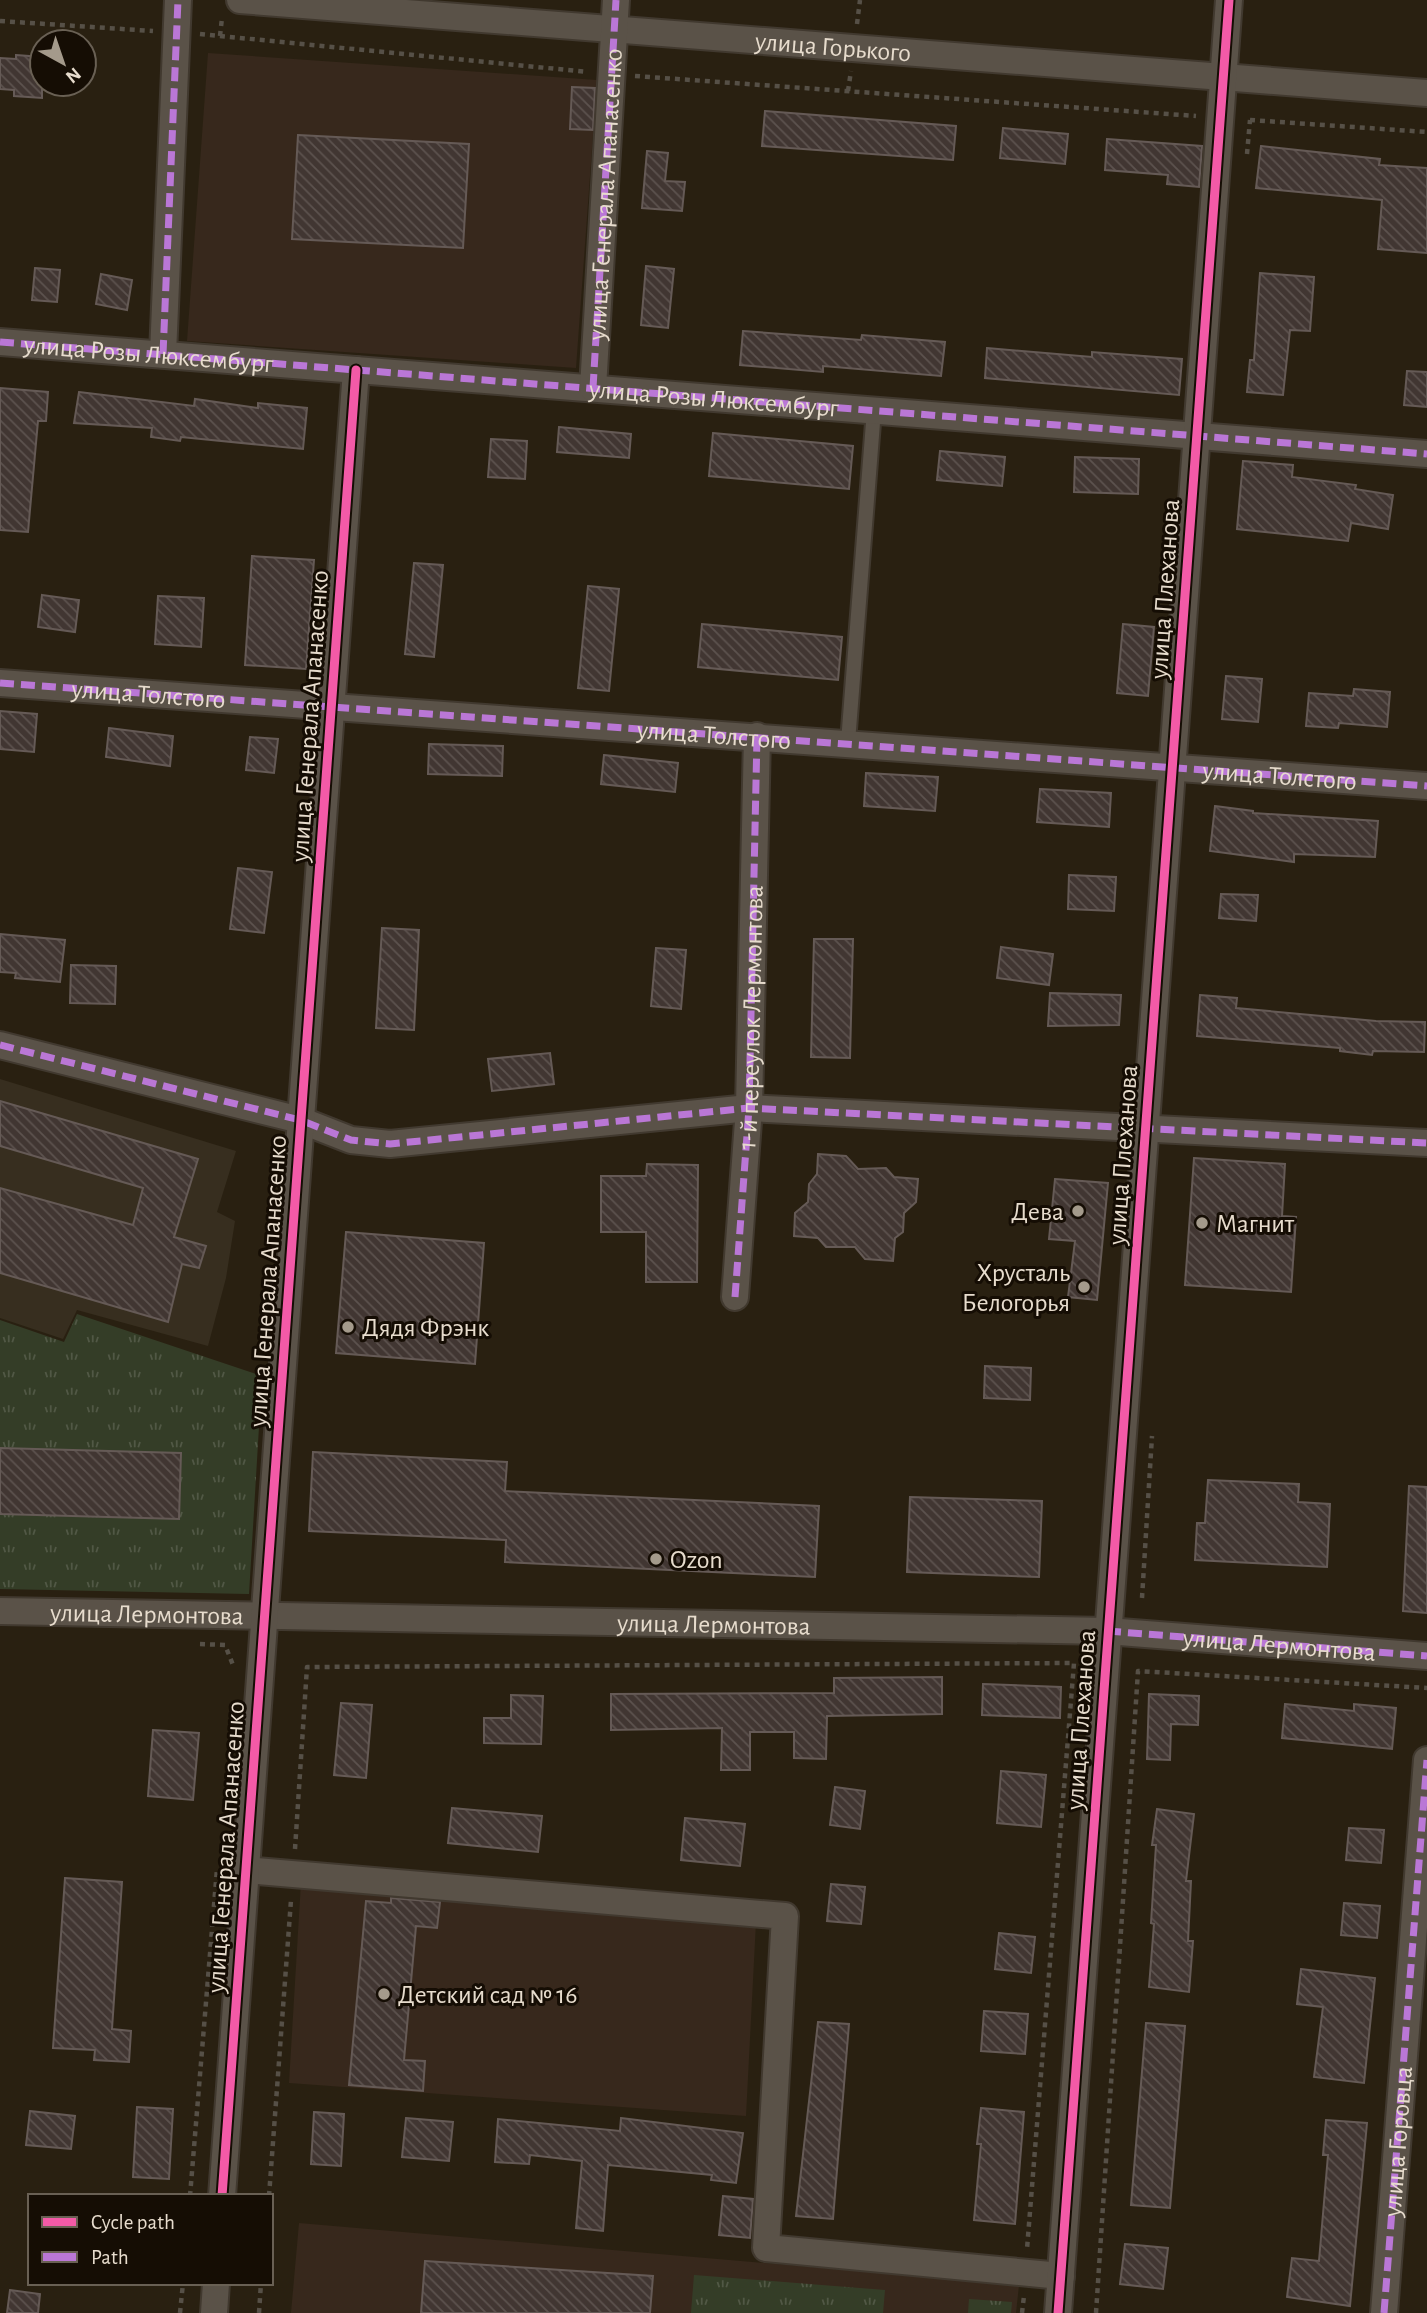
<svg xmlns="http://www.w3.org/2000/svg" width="1427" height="2313" font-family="'Alegreya Sans',sans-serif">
	<defs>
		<pattern id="grass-tufts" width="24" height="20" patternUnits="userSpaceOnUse" patternTransform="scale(1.75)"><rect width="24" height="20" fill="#343d27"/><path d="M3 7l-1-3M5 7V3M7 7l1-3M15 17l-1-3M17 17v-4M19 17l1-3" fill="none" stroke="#515845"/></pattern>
		<pattern id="building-back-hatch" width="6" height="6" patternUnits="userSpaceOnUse" patternTransform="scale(1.75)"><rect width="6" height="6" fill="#413632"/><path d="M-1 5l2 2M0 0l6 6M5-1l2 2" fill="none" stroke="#5c524e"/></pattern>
	</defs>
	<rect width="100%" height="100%" fill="#292011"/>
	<polygon fill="#372e1f" points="0,1079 236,1151 217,1212 235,1221 226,1278 208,1346 77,1310 63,1339 0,1318"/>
	<g fill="#37281c">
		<polygon points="208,53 597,80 576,368 187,341"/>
		<polygon points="301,1882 756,1922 746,2116 289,2083"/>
		<polygon points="299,2223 1019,2285 1016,2313 291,2313"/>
	</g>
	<g fill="url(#grass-tufts)">
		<polygon points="77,1314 262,1376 249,1594 0,1589 0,1320 64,1342"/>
		<polygon points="694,2275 885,2290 883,2313 691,2313"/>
		<polygon points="969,2299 1012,2302 1011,2313 968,2313"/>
	</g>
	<g fill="url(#building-back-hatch)" stroke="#655a56" stroke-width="2">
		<polygon points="16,55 42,57 42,98 14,96 14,90 0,89 0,58 16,59"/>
		<polygon points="572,87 595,88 593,130 570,129"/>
		<polygon points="765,111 956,126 953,160 762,146"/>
		<polygon points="1003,128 1068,134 1065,164 1000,158"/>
		<polygon points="298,135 469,144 463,248 292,239"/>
		<polygon points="1107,139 1202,146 1199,187 1167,184 1168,175 1105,170"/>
		<polygon points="1261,146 1380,159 1379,165 1427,168 1427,253 1378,249 1382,200 1256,188"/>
		<polygon points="647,151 668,153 665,181 685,182 682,211 642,208"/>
		<polygon points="646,266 674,269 668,328 641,325"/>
		<polygon points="35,268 60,270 57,302 32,300"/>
		<polygon points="1260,273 1314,277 1310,331 1290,330 1283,395 1247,392 1250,360 1254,360"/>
		<polygon points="101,274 132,280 127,310 96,304"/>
		<polygon points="743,331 861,340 862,335 945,342 941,376 823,366 823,372 740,365"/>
		<polygon points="987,348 1092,357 1092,352 1182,359 1179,395 985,378"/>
		<polygon points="1407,371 1427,372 1427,407 1404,405"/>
		<polygon points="0,388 48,392 46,421 38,421 28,532 0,530"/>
		<polygon points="79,392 194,406 195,399 258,408 258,403 307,408 303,449 181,437 180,441 151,437 152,428 74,423"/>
		<polygon points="559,427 631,434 629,458 557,452"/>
		<polygon points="713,433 853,446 849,489 709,476"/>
		<polygon points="491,439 527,441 525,479 488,477"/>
		<polygon points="940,451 1005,457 1002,486 937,480"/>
		<polygon points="1075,457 1139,459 1138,494 1074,492"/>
		<polygon points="1243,461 1293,465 1292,477 1356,485 1355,489 1393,495 1388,529 1351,523 1348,541 1237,529"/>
		<polygon points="252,556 314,560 306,669 245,665"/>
		<polygon points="414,563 443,565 434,657 405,654"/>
		<polygon points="588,586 619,589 609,691 578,688"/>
		<polygon points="42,595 79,600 75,632 38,627"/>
		<polygon points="158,596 204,598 201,647 155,644"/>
		<polygon points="702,624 842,637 838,680 698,667"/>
		<polygon points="1123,624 1154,627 1148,696 1117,693"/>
		<polygon points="1226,676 1262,679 1258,722 1222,719"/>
		<polygon points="1354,689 1390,692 1387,727 1339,723 1338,728 1306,726 1309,693 1353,696"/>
		<polygon points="0,711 37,714 34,752 0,749"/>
		<polygon points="109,728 173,736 170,766 106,757"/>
		<polygon points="250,737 278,739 274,773 246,770"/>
		<polygon points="429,744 503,746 502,776 428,774"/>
		<polygon points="604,755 678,763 675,792 601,784"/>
		<polygon points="866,773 938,777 935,811 864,806"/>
		<polygon points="1040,789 1111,793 1109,827 1037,822"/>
		<polygon points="1215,806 1253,811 1253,813 1378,821 1375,857 1294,854 1294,862 1210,851"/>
		<polygon points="238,868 272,872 264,933 230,929"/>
		<polygon points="1069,875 1116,877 1114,911 1068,909"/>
		<polygon points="1221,894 1258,895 1256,921 1219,918"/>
		<polygon points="382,928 419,930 414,1030 376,1028"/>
		<polygon points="0,934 65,940 60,982 15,978 16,973 0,972"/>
		<polygon points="814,939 853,939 850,1058 811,1057"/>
		<polygon points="1001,947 1053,954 1049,985 997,978"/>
		<polygon points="656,948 686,950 681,1009 651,1006"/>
		<polygon points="71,965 116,966 115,1004 70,1003"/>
		<polygon points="1050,993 1121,995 1119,1025 1048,1026"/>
		<polygon points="1200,995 1237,998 1236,1008 1376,1021 1425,1022 1424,1052 1373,1051 1372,1055 1340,1051 1340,1048 1197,1036"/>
		<polygon points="550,1053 554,1084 492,1091 488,1059"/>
		<polygon points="0,1101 198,1159 174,1237 206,1246 199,1268 182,1264 168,1322 0,1273 0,1188 133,1225 143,1188 0,1146"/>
		<polygon points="818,1154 846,1156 858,1169 886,1168 894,1177 918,1179 916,1202 904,1213 903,1232 895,1238 893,1261 865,1259 855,1247 826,1247 818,1238 794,1236 795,1213 808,1202 809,1184 817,1174"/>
		<polygon points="1194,1158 1285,1164 1282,1216 1296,1217 1291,1292 1185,1285"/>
		<polygon points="647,1164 698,1165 697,1282 646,1282 646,1232 601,1232 601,1176 646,1176"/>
		<polygon points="1055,1179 1108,1183 1097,1300 1068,1297 1075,1241 1049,1239"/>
		<polygon points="346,1232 484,1243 475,1364 336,1353"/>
		<polygon points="985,1366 1031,1368 1030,1400 984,1398"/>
		<polygon points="0,1448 181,1453 179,1519 0,1514"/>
		<polygon points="313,1452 507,1462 505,1491 819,1506 815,1577 505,1562 506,1540 309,1531"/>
		<polygon points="1208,1480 1299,1484 1298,1502 1330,1504 1327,1567 1195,1560 1197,1523 1205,1523"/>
		<polygon points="1409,1486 1427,1487 1427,1613 1403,1611"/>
		<polygon points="910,1497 1042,1501 1039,1577 907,1572"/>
		<polygon points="942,1677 942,1714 827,1716 826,1759 794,1758 794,1732 750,1732 750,1770 721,1770 722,1728 611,1730 611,1694 834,1693 834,1678"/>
		<polygon points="983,1684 1061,1687 1060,1718 982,1715"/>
		<polygon points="1149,1694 1199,1696 1198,1725 1171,1724 1170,1760 1147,1759"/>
		<polygon points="511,1695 543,1696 541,1744 484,1743 484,1718 511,1718"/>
		<polygon points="341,1703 372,1705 366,1778 334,1775"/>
		<polygon points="1285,1704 1354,1711 1354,1704 1396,1708 1392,1749 1282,1738"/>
		<polygon points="153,1730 199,1733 193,1800 148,1796"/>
		<polygon points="1001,1771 1046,1775 1041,1827 997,1823"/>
		<polygon points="835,1787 865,1791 860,1829 830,1825"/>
		<polygon points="452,1808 542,1816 538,1852 448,1843"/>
		<polygon points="1157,1809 1194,1814 1186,1881 1191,1881 1188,1941 1193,1941 1189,1992 1149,1987 1154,1924 1151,1923 1156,1845 1152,1845"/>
		<polygon points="685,1818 745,1824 740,1866 681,1860"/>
		<polygon points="1349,1828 1384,1830 1381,1863 1346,1860"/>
		<polygon points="65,1878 122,1882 112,2029 131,2031 129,2062 94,2060 95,2050 53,2048"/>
		<polygon points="831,1884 865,1887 861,1924 827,1921"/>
		<polygon points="391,1898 440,1902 437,1928 416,1926 404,2060 425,2061 423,2091 349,2085 366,1901 391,1903"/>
		<polygon points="1344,1903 1380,1906 1377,1938 1341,1935"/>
		<polygon points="999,1933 1035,1937 1031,1973 995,1969"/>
		<polygon points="1301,1969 1375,1978 1364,2083 1314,2077 1323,2007 1297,2004"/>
		<polygon points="984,2011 1028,2014 1025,2054 981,2051"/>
		<polygon points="818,2022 849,2024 833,2219 796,2216"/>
		<polygon points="1146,2023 1185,2026 1170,2208 1131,2205"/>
		<polygon points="137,2107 173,2109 169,2179 133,2177"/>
		<polygon points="981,2108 1024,2112 1015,2224 974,2220 981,2144 977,2144"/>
		<polygon points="30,2111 75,2116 71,2149 26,2145"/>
		<polygon points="314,2112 344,2114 341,2166 311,2164"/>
		<polygon points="406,2118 453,2122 449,2161 402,2157"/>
		<polygon points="621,2118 743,2133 736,2183 711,2180 712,2175 608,2165 603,2231 576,2228 582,2161 530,2155 529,2164 495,2162 498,2119 620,2131"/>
		<polygon points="1326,2120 1367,2123 1350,2306 1287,2297 1292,2258 1319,2261 1328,2155 1323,2155"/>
		<polygon points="723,2196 753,2199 750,2238 719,2235"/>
		<polygon points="1125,2244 1168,2248 1163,2289 1120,2284"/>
		<polygon points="425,2261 653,2276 650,2313 421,2313"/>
		<polygon points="10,2290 40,2294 38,2313 7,2313"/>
	</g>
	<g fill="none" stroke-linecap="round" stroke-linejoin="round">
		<defs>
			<polyline id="service" points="848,742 874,410"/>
			<g id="minor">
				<path id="s1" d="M 240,0 L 1427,93"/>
				<path id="s2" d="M 0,342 L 1427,454"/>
				<polyline points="163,354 178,0"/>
				<path id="s3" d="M 593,388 L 616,0"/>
				<path id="s4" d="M 0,683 L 1427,786"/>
				<polyline points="0,1045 300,1120 351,1140 390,1144 749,1108 1427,1143"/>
				<path id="s5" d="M 735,1297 L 749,1108 L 757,736"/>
				<path id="s6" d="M 0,1611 L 1107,1631 L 1427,1656"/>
				<polyline points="245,1870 785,1916 766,2248 1061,2276"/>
				<polyline points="222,2196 356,370"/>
				<polyline points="214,2313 216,2283"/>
				<polyline points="1058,2313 1229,0"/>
				<path id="s7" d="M 1384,2313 L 1427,1760"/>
			</g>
		</defs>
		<use href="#service" stroke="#41392f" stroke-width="18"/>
		<use href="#minor" stroke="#41392f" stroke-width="30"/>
		<g stroke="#565047" stroke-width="4.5" stroke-dasharray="5 5" stroke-linecap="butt">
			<polyline points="0,21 153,31"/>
			<polyline points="857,24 860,0"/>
			<polyline points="200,34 588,72"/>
			<polyline points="220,36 222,18"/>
			<polyline points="635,76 1196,116"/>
			<polyline points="848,91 851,71"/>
			<polyline points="1250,120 1427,132"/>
			<polyline points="1247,154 1250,120"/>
			<polyline points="1142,1598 1152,1436"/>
			<polyline points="200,1644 225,1645 233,1665"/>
			<polyline points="295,1849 307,1667 1074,1663 1027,2249"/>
			<polyline points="190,2196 217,1869"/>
			<polyline points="269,2196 291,1900"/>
			<polyline points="180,2313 183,2283"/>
			<polyline points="259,2313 261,2283"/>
			<polyline points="1022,2313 1024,2296"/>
			<polyline points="1096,2313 1138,1671 1427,1688"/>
		</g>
		<use href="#service" stroke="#5a5248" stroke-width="14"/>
		<use href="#minor" stroke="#5a5248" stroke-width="26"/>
		<g stroke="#ba77d6" stroke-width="7" stroke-dasharray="14 7" stroke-linecap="butt">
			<polyline points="0,342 1427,454"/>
			<polyline points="163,354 178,0"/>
			<polyline points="593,388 616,0"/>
			<polyline points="0,683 1427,786"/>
			<polyline points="0,1045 300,1120 351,1140 390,1144 749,1108 1427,1143"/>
			<polyline points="735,1297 749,1108 757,736"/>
			<path id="s8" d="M 1107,1631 L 1427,1656"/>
			<polyline points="1384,2313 1427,1760"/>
		</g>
		<defs>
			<g id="cycleway">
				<polyline points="222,2196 356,370"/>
				<polyline points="1058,2313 1229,0"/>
			</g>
		</defs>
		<use href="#cycleway" stroke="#150d04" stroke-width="13"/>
		<use href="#cycleway" stroke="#f35aa7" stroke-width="9"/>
	</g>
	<g fill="#a49a8b" stroke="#150d04" stroke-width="2.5">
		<circle cx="1078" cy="1211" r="7"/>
		<circle cx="1202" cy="1223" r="7"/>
		<circle cx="1084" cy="1287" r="7"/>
		<circle cx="348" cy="1327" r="7"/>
		<circle cx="656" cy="1559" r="7"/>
		<circle cx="384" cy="1994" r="7"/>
	</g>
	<g text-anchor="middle" stroke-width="6" stroke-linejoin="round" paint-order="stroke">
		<g font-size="26" fill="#e7dccd" stroke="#150d04">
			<text dy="9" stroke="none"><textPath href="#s1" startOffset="595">улица Горького</textPath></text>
			<text dy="9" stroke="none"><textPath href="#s3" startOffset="194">улица Генерала Апанасенко</textPath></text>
			<text dy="9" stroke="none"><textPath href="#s2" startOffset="149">улица Розы Люксембург</textPath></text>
			<text dy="9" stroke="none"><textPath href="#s2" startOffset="716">улица Розы Люксембург</textPath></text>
			<text transform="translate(1164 589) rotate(-86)" y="9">улица Плеханова</text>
			<text dy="9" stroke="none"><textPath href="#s4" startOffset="149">улица Толстого</textPath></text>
			<text transform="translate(309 716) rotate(-86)" y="9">улица Генерала Апанасенко</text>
			<text dy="9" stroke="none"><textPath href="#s4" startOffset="716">улица Толстого</textPath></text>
			<text dy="9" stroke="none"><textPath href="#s4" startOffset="1283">улица Толстого</textPath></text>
			<text dy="9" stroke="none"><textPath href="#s5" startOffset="280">1-й переулок Лермонтова</textPath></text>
			<text transform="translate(1122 1155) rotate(-86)" y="9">улица Плеханова</text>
			<text transform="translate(267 1281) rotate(-86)" y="9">улица Генерала Апанасенко</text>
			<text dy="9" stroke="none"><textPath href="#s6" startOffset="147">улица Лермонтова</textPath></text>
			<text dy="9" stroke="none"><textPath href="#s6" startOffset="714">улица Лермонтова</textPath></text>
			<text dy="9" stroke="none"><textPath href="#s8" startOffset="173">улица Лермонтова</textPath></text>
			<text transform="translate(1080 1720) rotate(-86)" y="9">улица Плеханова</text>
			<text transform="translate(225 1847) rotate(-86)" y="9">улица Генерала Апанасенко</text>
			<text dy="9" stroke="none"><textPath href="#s7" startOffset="172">улица Горовца</textPath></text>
		</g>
		<g font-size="26" fill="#e7dccd" stroke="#150d04" text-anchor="start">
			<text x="1064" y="1220" text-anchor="end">Дева</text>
			<text x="1216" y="1232">Магнит</text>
			<text x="1070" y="1281" text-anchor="end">Хрусталь<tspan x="1070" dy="30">Белогорья</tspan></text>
			<text x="362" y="1336">Дядя Фрэнк</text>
			<text x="670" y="1568">Ozon</text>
			<text x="398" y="2003">Детский сад № 16</text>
		</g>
	</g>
	<rect x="28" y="2194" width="245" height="91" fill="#150d04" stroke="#696054" stroke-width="2"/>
	<rect x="42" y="2217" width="35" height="10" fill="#f35aa7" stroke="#696054" stroke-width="2"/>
	<text x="91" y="2229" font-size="21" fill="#e7dccd">Cycle path</text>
	<rect x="42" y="2252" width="35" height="10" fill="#ba77d6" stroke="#696054" stroke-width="2"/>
	<text x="91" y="2264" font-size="21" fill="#e7dccd">Path</text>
	<g transform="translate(63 63) rotate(140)"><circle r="33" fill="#150d04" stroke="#696054" stroke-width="2"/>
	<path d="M0-5L12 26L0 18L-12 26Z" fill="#a49a8b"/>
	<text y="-10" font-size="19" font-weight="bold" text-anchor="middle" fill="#e7dccd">N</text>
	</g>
</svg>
